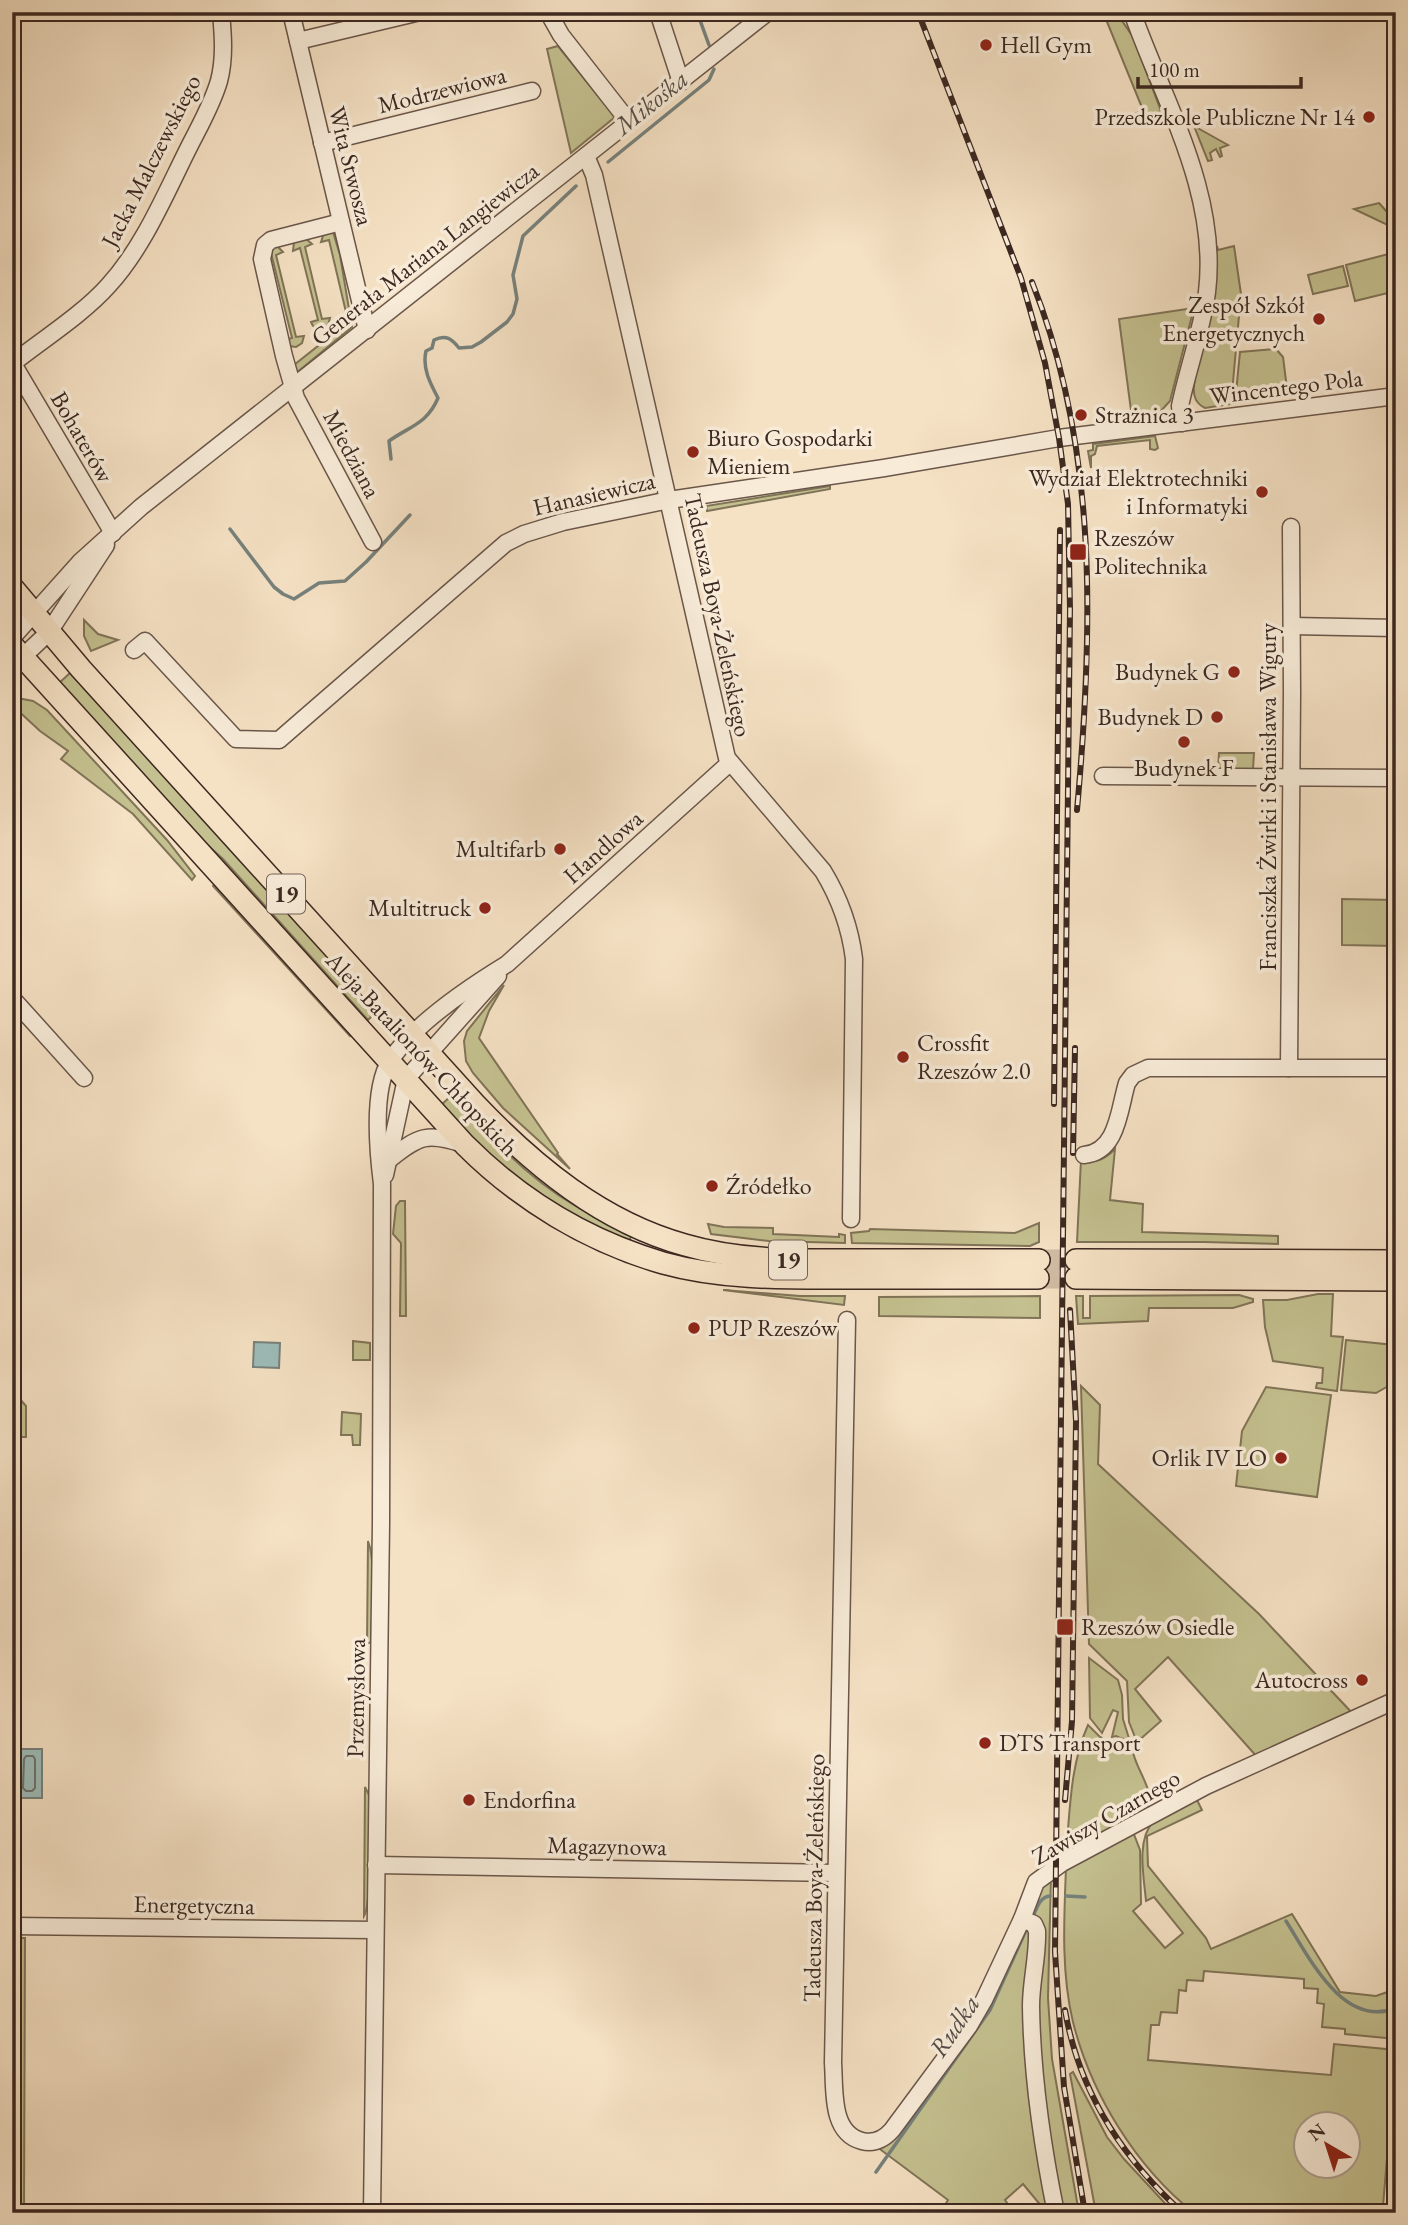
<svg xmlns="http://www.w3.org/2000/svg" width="1408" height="2225" font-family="'EB Garamond',serif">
	<rect width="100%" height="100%" fill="#f5e1c4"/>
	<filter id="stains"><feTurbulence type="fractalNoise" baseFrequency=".00286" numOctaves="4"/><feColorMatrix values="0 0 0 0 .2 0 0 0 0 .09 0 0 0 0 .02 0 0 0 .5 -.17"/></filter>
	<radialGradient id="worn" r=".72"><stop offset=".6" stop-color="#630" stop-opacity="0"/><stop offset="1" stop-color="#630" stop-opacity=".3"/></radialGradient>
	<g fill="#c4c08f" stroke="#807458" stroke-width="2" fill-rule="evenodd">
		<polygon points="1103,12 1116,12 1133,37 1161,111 1138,122 1135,114 1143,110"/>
		<polygon points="558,46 615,117 571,153 547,49"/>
		<polygon points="1194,126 1228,145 1220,148 1222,156 1220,157 1216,149 1210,153 1212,160 1208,161"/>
		<polygon points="1379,203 1396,222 1396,229 1354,209"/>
		<polygon points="333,232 340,255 352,327 295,374 294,365 342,327 349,325 329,240 321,242 324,233"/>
		<path d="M 305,238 L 312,244 L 305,247 L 321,315 L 322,319 L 330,318 L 328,325 L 323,329 C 317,329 313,328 311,322 L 318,320 L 300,248 L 293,251 L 294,242 Z"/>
		<polygon points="277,246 283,252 276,255 296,337 304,336 302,343 296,347 289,346 285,340 292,338 271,253 272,248"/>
		<path d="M 1217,246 L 1218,250 L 1234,246 L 1241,294 L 1231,404 L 1205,408 C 1192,402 1193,390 1195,377 L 1193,375 Z"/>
		<polygon points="1396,252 1396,291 1355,301 1346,265"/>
		<polygon points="1343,266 1348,286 1313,294 1308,275"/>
		<polygon points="1194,308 1170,401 1159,413 1132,418 1119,319"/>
		<polygon points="1276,349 1283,357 1287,389 1280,390 1280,397 1235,403 1240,352"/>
		<polygon points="1155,436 1158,448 1155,450 1150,449 1150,440 1097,446 1095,454 1091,456 1091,468 1088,451 1093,450 1093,444"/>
		<polygon points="830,486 830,489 707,511 706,506"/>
		<polygon points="84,620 98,634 118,640 91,651 84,636"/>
		<polygon points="70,673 380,1008 368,1020 223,859 193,832 58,684"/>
		<polygon points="12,697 33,701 47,710 167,840 195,876 192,880 133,814 61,759 68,751 40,731 12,705"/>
		<polygon points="1219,753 1254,753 1253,769 1218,769"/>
		<polygon points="215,883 351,1035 350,1036 213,886"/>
		<polygon points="1342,899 1396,900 1396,946 1342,945"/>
		<polygon points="504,985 489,1011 479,1038 558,1153 557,1154 570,1169 503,1108 473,1073 466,1061 464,1041 467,1031"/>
		<path d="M 452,1095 C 489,1136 526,1177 574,1205 C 592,1215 611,1223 629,1231 L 631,1235 L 630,1240 L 624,1242 L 525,1188 L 439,1107 Z"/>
		<path d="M 1115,1149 L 1110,1200 L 1143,1204 L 1142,1232 L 1278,1236 L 1278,1244 L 1204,1242 L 1077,1242 L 1081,1160 C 1096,1164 1105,1159 1115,1149 Z"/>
		<polygon points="400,1201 405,1201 406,1316 400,1316 401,1243 393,1234 396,1206"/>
		<polygon points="1039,1223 1039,1242 1030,1246 852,1243 851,1233 869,1231 870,1229 1015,1233"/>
		<polygon points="708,1224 724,1227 773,1228 773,1234 839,1237 839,1234 845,1235 845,1243 769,1241 711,1234"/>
		<polygon points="723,1290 800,1296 845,1296 844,1305"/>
		<polygon points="1318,1294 1333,1294 1331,1336 1343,1337 1337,1391 1316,1388 1317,1383 1322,1383 1323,1368 1273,1361 1265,1327 1263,1300 1287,1300"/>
		<polygon points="1239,1295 1253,1299 1253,1302 1233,1308 1149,1308 1148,1321 1078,1324 1076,1296 1083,1296 1083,1318 1090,1318 1090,1296"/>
		<polygon points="1040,1296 1040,1318 879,1316 879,1297"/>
		<polygon points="1346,1340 1394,1345 1390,1385 1376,1393 1341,1390"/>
		<polygon points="353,1341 370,1343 370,1360 353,1360"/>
		<polygon points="1081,1386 1100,1405 1098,1464 1259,1614 1355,1716 1258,1758 1168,1657 1135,1689 1161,1721 1137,1742 1129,1722 1127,1681 1089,1644"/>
		<polygon points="1266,1387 1331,1395 1317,1497 1236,1486 1242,1431"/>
		<polygon points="12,1390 26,1406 26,1437 12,1437"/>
		<polygon points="342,1412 361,1414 360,1445 353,1445 352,1435 341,1435"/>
		<path d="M 368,1541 C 377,1564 371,1616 371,1642 L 367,1644 Z"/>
		<polygon points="1089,1658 1118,1680 1122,1695 1123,1719 1132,1748 1122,1743 1123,1739 1116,1736 1112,1737 1118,1712 1113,1710 1102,1733 1090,1718"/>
		<path d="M 1088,1725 L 1100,1737 L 1133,1752 C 1137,1772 1156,1791 1147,1810 L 1066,1854 C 1070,1811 1070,1765 1088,1725 Z"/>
		<path d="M 365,1787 L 369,1795 C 369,1817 373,1901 364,1916 Z"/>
		<path d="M 1196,1798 L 1202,1810 L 1147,1836 L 1148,1866 L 1206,1938 L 1211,1949 L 1292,1914 L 1340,1992 L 1376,1996 L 1396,1989 L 1396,2039 L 1345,2034 L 1345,2029 L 1322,2027 L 1324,2004 L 1317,2003 L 1318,1989 L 1304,1988 L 1304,1979 L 1204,1971 L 1203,1981 L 1187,1980 L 1186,1991 L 1179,1990 L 1177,2013 L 1161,2012 L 1159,2025 L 1151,2025 L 1148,2060 L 1331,2075 L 1334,2044 L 1396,2050 L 1383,2206 L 1376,2213 L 1194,2213 C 1136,2167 1091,2094 1073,2022 C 1061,1973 1064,1918 1066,1868 L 1133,1832 L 1140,1850 L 1141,1904 L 1133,1911 L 1165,1948 L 1183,1933 L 1154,1897 L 1146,1901 C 1144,1878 1136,1840 1153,1822 C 1162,1811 1183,1805 1196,1798 ZM 1306,2124 L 1348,2124 L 1348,2166 L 1306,2166 Z"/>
		<polygon points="1051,1876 1048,1998 1052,2059 1079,2213 1060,2213 1051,2167 1027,1916 1036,1895"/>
		<polygon points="1024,1926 1033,1930 1051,2213 1047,2213 1023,2184 1005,2200 1012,2210 1009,2213 940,2213 948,2200 877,2147 887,2142"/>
		<polygon points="12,1938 25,1938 24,2213 12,2213"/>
		<polygon points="1073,2072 1107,2137 1124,2159 1174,2213 1096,2213 1070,2074"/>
	</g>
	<g fill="#9dbcb9" stroke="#76817c" stroke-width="2">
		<polygon points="254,1342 280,1343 279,1368 253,1367"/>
		<polygon points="17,1749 42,1749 42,1798 16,1798"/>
	</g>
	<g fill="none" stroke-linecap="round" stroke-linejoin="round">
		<polygon stroke="#6c726d" stroke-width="2" points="26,1756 33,1756 35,1759 35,1788 32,1791 26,1791 23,1788 24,1759"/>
		<g stroke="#76817c" stroke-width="3.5">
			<polyline points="697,12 709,45"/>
			<polyline points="608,162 709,80 714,69"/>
			<path d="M 391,459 L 389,441 C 410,426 427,424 438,398 C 430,383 422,368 426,351 L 432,348 L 434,340 C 446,334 452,339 459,348 L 472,347 L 481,342 L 507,322 L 513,314 L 517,299 L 513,275 L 523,236 L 576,186"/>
			<polyline points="230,529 274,587 283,594 294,599 319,583 345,581 366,562 410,515"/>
			<polyline points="1066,1896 1085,1897"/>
			<path d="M 1032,1918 C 1037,1909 1039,1897 1050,1896"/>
			<path d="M 1286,1921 C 1309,1957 1343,2029 1396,2008"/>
			<polyline points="876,2172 990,2010 1027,1928"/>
			<polyline points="845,2213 852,2205"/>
		</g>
		<g stroke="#d0bca3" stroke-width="21" stroke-dasharray="21 10" stroke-linecap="butt">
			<polyline points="1039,1260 1076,1260"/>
			<polyline points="1038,1278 1076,1278"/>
		</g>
		<defs>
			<g id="minor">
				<polyline points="291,12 367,330"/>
				<polyline points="548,12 561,35 629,122"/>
				<polyline points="658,12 681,82"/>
				<path d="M 1132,12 C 1164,102 1219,193 1207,292 C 1202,330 1188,368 1180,406 L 1182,423"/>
				<polyline points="298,41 420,12"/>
				<polyline points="322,143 532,91"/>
				<path d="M 586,156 L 594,175 L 727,758 L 823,871 C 840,899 850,926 854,959 L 851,1219"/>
				<polyline points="341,222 271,240 265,245 262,259 284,356 296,398 373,542"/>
				<polyline points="12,362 113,533"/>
				<path d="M 13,363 C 42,340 83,314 108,286 C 143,248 165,195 188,149 C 199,127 212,105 219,81 C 225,58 223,35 221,12"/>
				<polyline points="1292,626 1396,628"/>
				<polyline points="12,638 80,562 141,507 768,12"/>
				<polyline points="134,650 145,641 236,739 279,740 506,543 524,534 563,522 669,500 884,468 1059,438 1396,396"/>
				<polyline points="12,667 49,632 106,545"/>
				<polyline points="1103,776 1396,778"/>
				<polyline points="12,998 84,1078"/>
				<polyline points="1289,1068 1292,693 1291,527"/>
				<path d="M 1084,1155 C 1118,1152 1119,1109 1127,1083 L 1133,1075 L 1148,1068 L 1396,1068"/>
				<path d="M 390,1159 C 419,1136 427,1132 463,1144"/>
				<polyline points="385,1175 406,1079 498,976"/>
				<path d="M 847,1320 L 833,2063 C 835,2089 830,2133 862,2141 C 874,2144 884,2139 892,2130 L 969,2026 L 984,2000 L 1022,1919"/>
				<polyline points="376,1865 836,1873"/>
				<polyline points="12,1926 375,1930"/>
				<path d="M 372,2213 L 381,1523 L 382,1184 C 378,1152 372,1089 390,1061 C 413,1025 471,986 507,964 L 724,768 L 730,764"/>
				<path d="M 1056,2213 C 1042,2145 1032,2075 1031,2006 C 1031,1981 1038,1956 1037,1931 L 1034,1924 L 1022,1919 L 1036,1882 L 1062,1863 L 1206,1786 L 1396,1700"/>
			</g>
			<g id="major">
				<path d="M 12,587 L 81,669 L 476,1105 C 534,1166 602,1222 685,1245 C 743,1262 804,1260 864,1260 C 922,1260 980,1260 1039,1260"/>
				<path d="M 12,645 L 465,1145 C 520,1200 588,1241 663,1263 C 724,1280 790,1278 853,1278 C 915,1278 977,1278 1038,1278"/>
				<polyline points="1076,1260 1396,1261"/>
				<polyline points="1076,1278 1396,1280"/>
			</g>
		</defs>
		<use href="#minor" stroke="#6a564a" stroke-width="19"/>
		<use href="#major" stroke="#3c2821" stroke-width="24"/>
		<use href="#minor" stroke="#f8ecd9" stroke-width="16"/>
		<use href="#major" stroke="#f5e1c4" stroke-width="21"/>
		<defs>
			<g id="rail">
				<polyline points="918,12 1021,278 1045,363 1059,438 1068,504 1070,609 1055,1952 1064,2087 1085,2213"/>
				<path d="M 1032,282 C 1099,450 1093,633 1077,810"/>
				<polyline points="1054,1104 1060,530"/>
				<polyline points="1073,1153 1075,1048"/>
				<polyline points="1065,1800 1072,1721 1076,1421 1070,1310"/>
				<path d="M 1065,2010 C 1079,2092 1122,2158 1183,2213"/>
			</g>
		</defs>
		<use href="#rail" stroke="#3c2821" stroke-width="6"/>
		<use href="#rail" stroke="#f8ecd9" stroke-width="3.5" stroke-dasharray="10" stroke-linecap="butt"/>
	</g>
	<g fill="#8f2418" stroke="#f8ecd9" stroke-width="2.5">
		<circle cx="986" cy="45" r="7"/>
		<circle cx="1369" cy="117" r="7"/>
		<circle cx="1319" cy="319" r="7"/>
		<circle cx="1081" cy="415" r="7"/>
		<circle cx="693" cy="452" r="7"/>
		<circle cx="1262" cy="492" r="7"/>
		<rect x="1069" y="543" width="18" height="18" rx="3.5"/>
		<circle cx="1234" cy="672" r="7"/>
		<circle cx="1217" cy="717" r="7"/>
		<circle cx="1184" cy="742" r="7"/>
		<circle cx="560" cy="849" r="7"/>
		<circle cx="485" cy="908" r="7"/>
		<circle cx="903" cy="1057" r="7"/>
		<circle cx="712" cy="1186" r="7"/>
		<circle cx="694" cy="1328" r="7"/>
		<circle cx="1281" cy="1458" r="7"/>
		<rect x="1056" y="1618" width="18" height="18" rx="3.5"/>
		<circle cx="1362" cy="1680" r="7"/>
		<circle cx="985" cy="1743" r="7"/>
		<circle cx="469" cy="1800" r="7"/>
	</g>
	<g text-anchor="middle" stroke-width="7" stroke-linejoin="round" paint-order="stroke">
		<g fill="#f8ecd9" stroke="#746358" stroke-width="2">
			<rect x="267" y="874.5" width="38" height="39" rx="5"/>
			<rect x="769" y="1240.5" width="38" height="39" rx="5"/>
		</g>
		<g font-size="23" font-weight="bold" fill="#3c2821">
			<text x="286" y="902">19</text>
			<text x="788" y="1268">19</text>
		</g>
		<g font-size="24" fill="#3c2821" stroke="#f8ecd9" text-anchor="start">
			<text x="1000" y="53">Hell Gym</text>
			<text x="1355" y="125" text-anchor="end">Przedszkole Publiczne Nr 14</text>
			<text x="1305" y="313" text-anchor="end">Zespół Szkół<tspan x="1305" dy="28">Energetycznych</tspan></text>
			<text x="1095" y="423">Strażnica 3</text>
			<text x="707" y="446">Biuro Gospodarki<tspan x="707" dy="28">Mieniem</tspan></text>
			<text x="1248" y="486" text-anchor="end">Wydział Elektrotechniki<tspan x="1248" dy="28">i Informatyki</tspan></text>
			<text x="1094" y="546">Rzeszów<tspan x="1094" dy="28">Politechnika</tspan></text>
			<text x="1220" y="680" text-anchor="end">Budynek G</text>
			<text x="1203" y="725" text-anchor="end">Budynek D</text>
			<text x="1184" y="776" text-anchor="middle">Budynek F</text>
			<text x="546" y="857" text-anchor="end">Multifarb</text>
			<text x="471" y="916" text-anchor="end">Multitruck</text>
			<text x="917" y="1051">Crossfit<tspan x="917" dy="28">Rzeszów 2.0</tspan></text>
			<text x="726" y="1194">Źródełko</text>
			<text x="708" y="1336">PUP Rzeszów</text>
			<text x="1267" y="1466" text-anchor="end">Orlik IV LO</text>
			<text x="1081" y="1635">Rzeszów Osiedle</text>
			<text x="1348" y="1688" text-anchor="end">Autocross</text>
			<text x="999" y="1751">DTS Transport</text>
			<text x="483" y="1808">Endorfina</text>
		</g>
		<g font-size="24" fill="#3c2821" stroke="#f8ecd9">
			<text transform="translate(442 90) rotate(-14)" y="8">Modrzewiowa</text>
			<text transform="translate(151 161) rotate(-63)" y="8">Jacka Malczewskiego</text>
			<text transform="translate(351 166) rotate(76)" y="8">Wita Stwosza</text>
			<text transform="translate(425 254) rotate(-38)" y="8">Generała Mariana Langiewicza</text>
			<text transform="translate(1286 387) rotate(-7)" y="8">Wincentego Pola</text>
			<text transform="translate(82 437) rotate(60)" y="8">Bohaterów</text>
			<text transform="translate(352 454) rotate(62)" y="8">Miedziana</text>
			<text transform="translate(594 494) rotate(-13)" y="8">Hanasiewicza</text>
			<text transform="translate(718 615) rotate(78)" y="8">Tadeusza Boya-Żeleńskiego</text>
			<text transform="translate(1268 797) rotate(-90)" y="8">Franciszka Żwirki i Stanisława Wigury</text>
			<text transform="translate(603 847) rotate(-42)" y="8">Handlowa</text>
			<text transform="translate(422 1054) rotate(47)" y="8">Aleja Batalionów Chłopskich</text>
			<text transform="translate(356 1698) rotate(-89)" y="8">Przemysłowa</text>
			<text transform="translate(1106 1817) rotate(-30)" y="8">Zawiszy Czarnego</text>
			<text transform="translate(607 1846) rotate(1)" y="8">Magazynowa</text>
			<text transform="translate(814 1878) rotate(-89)" y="8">Tadeusza Boya-Żeleńskiego</text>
			<text transform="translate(194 1905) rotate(1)" y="8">Energetyczna</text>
		</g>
		<g font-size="26" font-style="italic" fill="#544d47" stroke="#f8ecd9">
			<text transform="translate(651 102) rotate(-39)" y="9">Mikośka</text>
			<text transform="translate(954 2026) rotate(-56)" y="9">Rudka</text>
		</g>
	</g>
	<rect width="1408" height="2225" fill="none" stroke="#f5e1c4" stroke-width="42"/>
	<rect x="14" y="14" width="1380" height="2197" fill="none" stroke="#3c2821" stroke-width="3.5"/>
	<rect x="21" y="21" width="1366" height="2183" fill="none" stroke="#3c2821" stroke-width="2"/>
	<g transform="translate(1327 2145) rotate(321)"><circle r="33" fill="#f8ecd9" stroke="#ad9e8f" stroke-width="2"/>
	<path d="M0-5L12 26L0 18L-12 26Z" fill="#8f2418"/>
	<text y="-10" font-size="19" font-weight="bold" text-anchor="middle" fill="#3c2821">N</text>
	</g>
	<path d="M1138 77v10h163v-10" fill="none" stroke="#3c2821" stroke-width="3.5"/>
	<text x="1149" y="77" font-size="21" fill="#3c2821" stroke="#f8ecd9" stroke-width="5" paint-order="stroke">100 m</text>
	<rect width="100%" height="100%" filter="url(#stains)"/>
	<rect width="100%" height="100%" fill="url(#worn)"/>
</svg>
